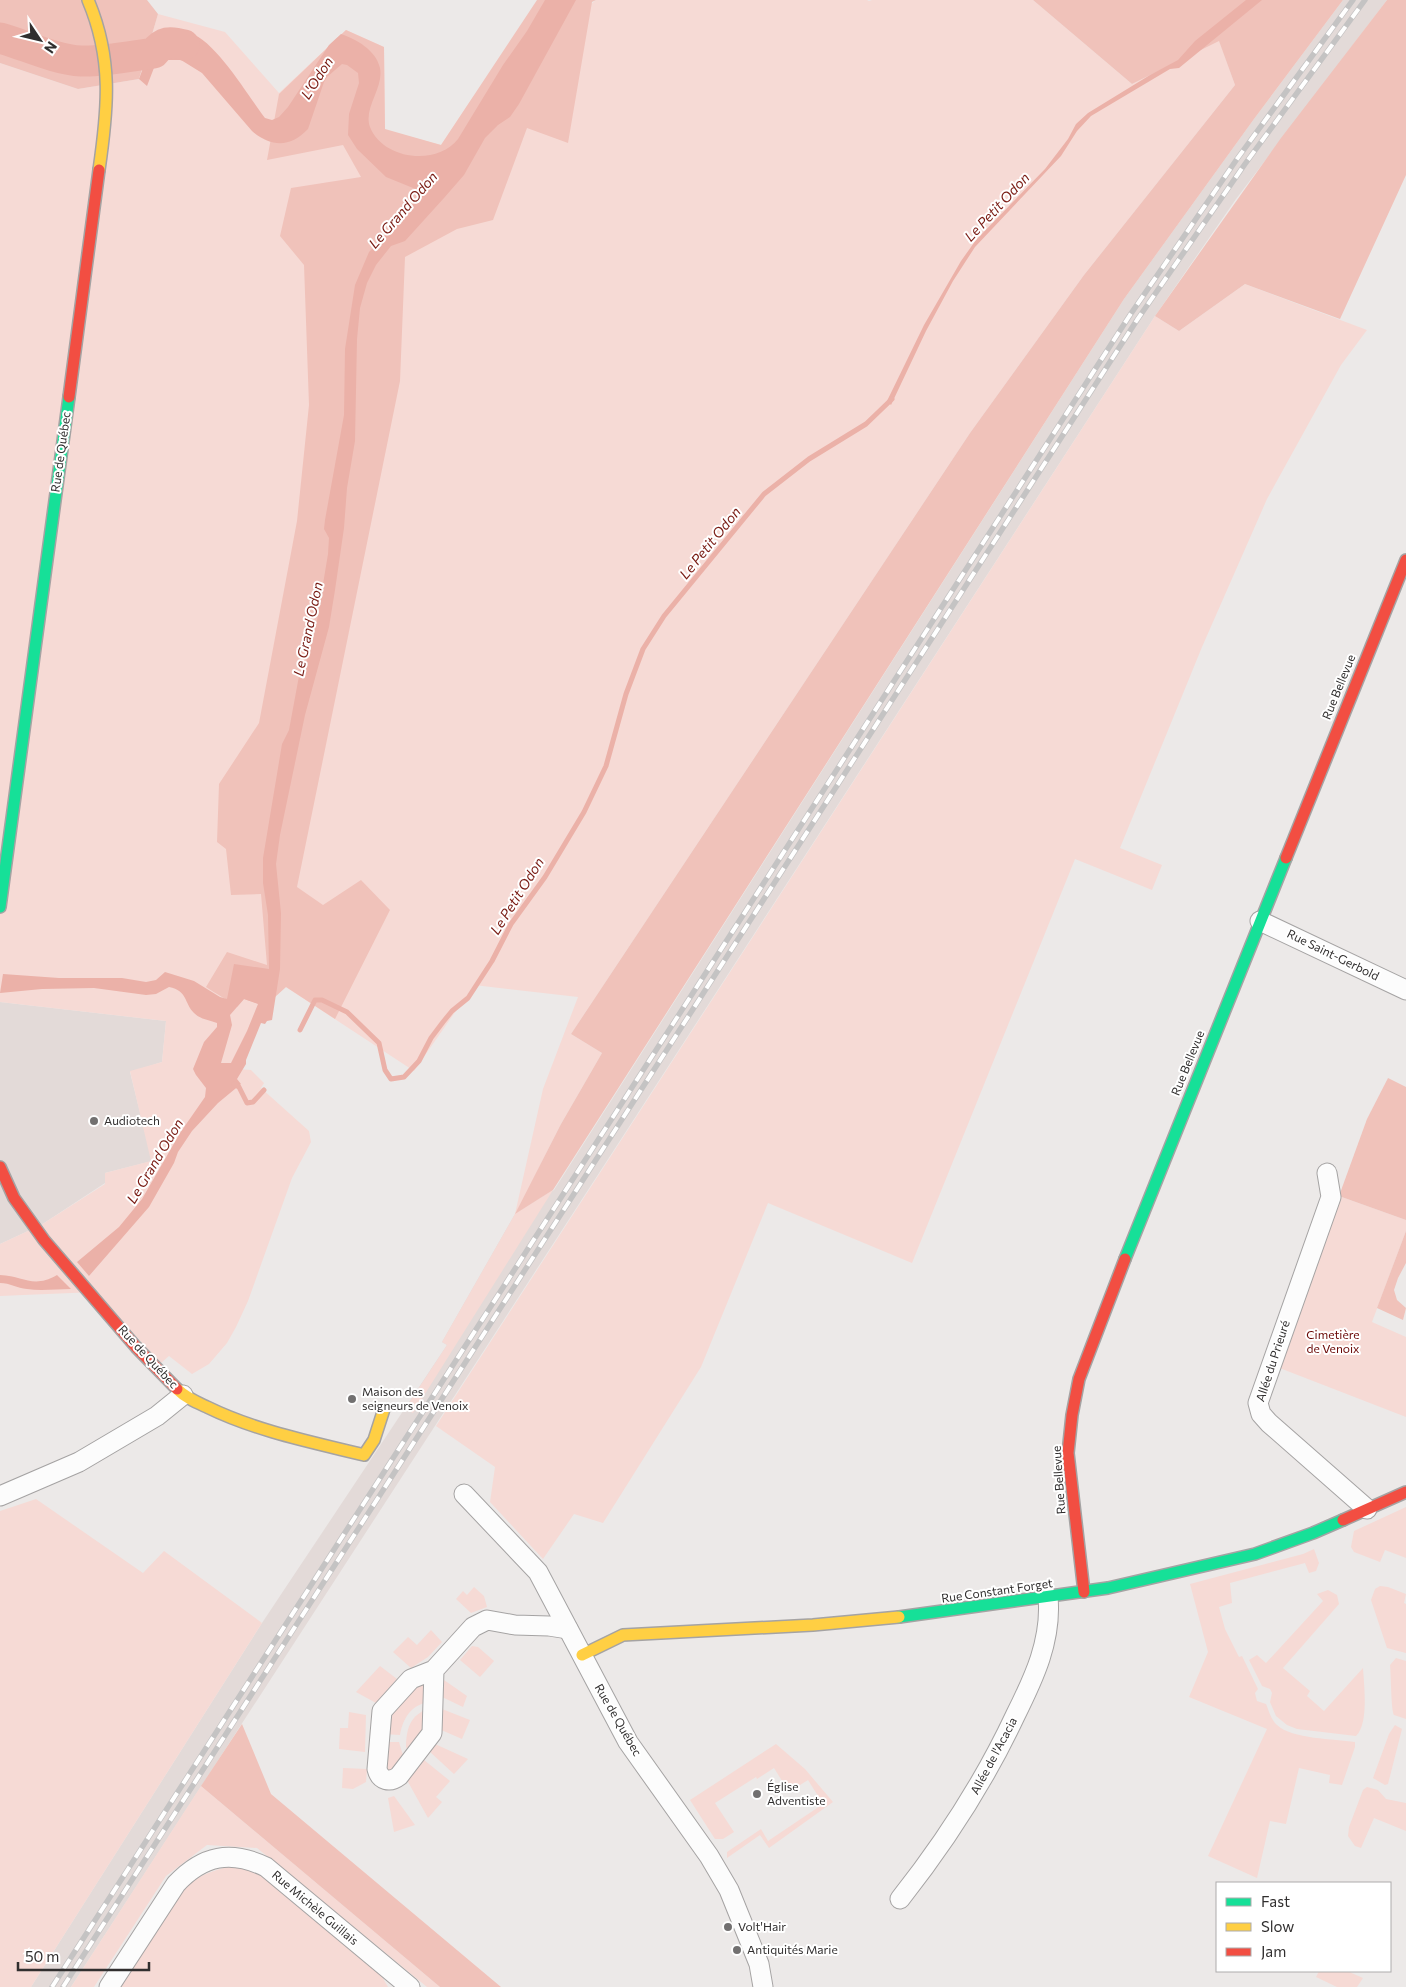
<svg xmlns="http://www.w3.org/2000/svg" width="1406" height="1987" font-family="Commissioner,sans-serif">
	<rect width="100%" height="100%" fill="#ece9e8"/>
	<g fill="#e3dad8">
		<polygon points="1343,0 1387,0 1236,199 1155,316 71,1987 31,1987 262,1623 447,1345 442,1342 515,1214 554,1190 1124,299 1254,119"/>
		<polygon points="0,1002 166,1021 162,1062 130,1072 152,1161 105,1173 105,1183 41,1225 0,1244"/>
	</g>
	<g fill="#f6dad5">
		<polygon points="596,0 867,0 869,1 872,0 1033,0 1132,84 1219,40 1235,85 1084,275 970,433 571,1034 602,1053 561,1124 516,1213 553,1190 413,1413 405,1409 447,1345 442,1342 515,1214 543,1089 578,997 474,985 414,1071 286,987 265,1006 236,1069 251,1070 264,1083 261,1088 309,1131 311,1142 292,1178 248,1301 236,1327 227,1343 209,1364 192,1374 169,1356 161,1363 95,1292 0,1296 0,1244 41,1225 105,1184 105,1173 151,1161 130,1071 162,1062 166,1021 0,1002 0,63 78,89 139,79 158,14 225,32 279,93 346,30 384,47 385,130 441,145 473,97"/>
		<polygon points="1245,284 1367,330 1341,365 1267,499 1202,647 1120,848 1162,865 1152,890 1075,859 912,1263 768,1203 701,1367 603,1523 574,1514 543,1559 490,1502 495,1467 436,1426 1155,316 1179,331"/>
		<polygon points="1339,1196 1406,1220 1406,1231 1372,1322 1406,1337 1406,1417 1277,1367"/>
		<polygon points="36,1499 143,1573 164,1551 262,1623 31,1987 0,1987 0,1511"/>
		<polygon points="1406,1507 1406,1558 1385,1550 1380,1562 1354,1552 1351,1547 1354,1531"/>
		<path d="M 1314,1549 L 1319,1563 L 1316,1571 L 1309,1573 L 1305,1563 L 1230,1583 L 1232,1603 L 1219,1607 L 1225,1629 L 1239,1657 L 1242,1656 L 1258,1689 L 1255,1693 L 1257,1701 L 1266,1704 C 1269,1711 1271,1720 1277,1725 C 1292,1739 1334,1739 1355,1742 L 1355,1747 L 1342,1785 L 1329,1783 L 1330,1775 L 1299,1768 L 1286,1824 L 1270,1821 L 1257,1878 L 1208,1856 L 1267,1729 L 1189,1697 L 1208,1652 L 1190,1584 L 1303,1554 Z"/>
		<polygon points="1380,1586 1388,1587 1406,1594 1404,1603 1406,1604 1406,1653 1387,1648 1371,1600 1375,1589"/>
		<polygon points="474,1587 484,1596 487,1607 471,1613 456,1599 463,1591 467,1595"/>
		<path d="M 1328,1590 L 1337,1595 L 1339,1604 L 1283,1668 L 1310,1691 L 1307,1696 L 1324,1711 L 1363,1668 C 1364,1684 1369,1724 1356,1736 L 1297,1729 L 1287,1725 L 1276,1716 L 1270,1702 L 1272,1693 L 1270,1689 L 1262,1686 L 1249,1660 L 1257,1655 L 1266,1663 L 1323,1601 L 1317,1594 Z"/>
		<polygon points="431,1630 442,1642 428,1657 411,1668 393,1652 408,1637 417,1645"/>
		<polygon points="472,1646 478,1647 494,1661 480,1677 460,1660"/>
		<path d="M 1396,1658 L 1406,1661 L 1406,1719 L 1394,1715 C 1391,1711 1391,1674 1390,1665 Z"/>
		<polygon points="380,1666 397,1679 376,1703 356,1692"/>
		<polygon points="444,1680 467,1696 463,1707 442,1697"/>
		<path d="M 425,1681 L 429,1702 C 411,1705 403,1718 400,1735 L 383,1734 L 385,1715 L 416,1682 Z"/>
		<path d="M 429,1709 L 426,1734 L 410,1755 L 406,1747 C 406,1730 410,1714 429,1709 Z"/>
		<polygon points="442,1709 470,1720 462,1739 439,1729"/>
		<polygon points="349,1712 366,1715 365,1752 339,1749 340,1728 348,1728"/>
		<polygon points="1395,1725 1402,1729 1388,1784 1385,1785 1373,1778 1389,1734"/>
		<polygon points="383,1742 399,1742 405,1762 401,1768 386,1772"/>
		<polygon points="435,1744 468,1759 454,1774 429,1751"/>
		<polygon points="776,1744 805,1769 833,1802 769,1848 760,1835 727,1858 727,1852 761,1829 768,1841 823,1804 808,1780 789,1792 774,1768 757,1779 756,1777 715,1803 734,1832 723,1839 715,1839 690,1800"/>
		<polygon points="424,1760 450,1781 436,1797 442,1802 428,1818 407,1780"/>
		<polygon points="343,1768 367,1769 366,1782 353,1789 342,1788"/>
		<polygon points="201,1786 440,1987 427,1987 257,1848 207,1845 166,1876 94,1987 71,1987"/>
		<polygon points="1367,1787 1378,1790 1386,1799 1406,1803 1406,1831 1374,1818 1361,1848 1355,1846 1348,1836 1349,1827 1363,1790"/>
		<polygon points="394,1796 415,1825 394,1832 388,1798"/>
		<path d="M 232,1866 L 249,1869 L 262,1875 L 380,1973 L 388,1987 L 120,1987 L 182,1889 C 199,1875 211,1871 232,1866 Z"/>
		<polygon points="1319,1971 1347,1971 1363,1978 1357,1987 1337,1987 1316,1977"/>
	</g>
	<g fill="#f0c2ba">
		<polygon points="0,0 147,0 158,14 139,79 78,89 0,63"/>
		<path d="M 537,0 L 596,0 L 592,2 L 568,143 L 527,128 L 493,220 L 457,229 L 405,257 L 400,381 L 297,887 L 323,905 L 361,880 L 390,910 L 335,1019 L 286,987 L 265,1006 L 244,999 L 237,1007 C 227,999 216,994 206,987 L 227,952 L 267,965 L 261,894 L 231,895 L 226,849 L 217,842 L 219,784 L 259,723 L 297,521 L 309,405 L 304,265 L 280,236 L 291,188 L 361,177 L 343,145 L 267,160 L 279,94 L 346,30 L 384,47 L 385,129 L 441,145 Z"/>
		<polygon points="1033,0 1343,0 1254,119 1124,299 553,1190 515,1214 561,1124 602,1053 571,1034 970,433 1084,275 1235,85 1219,41 1132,84"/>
		<polygon points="1387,0 1406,0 1406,175 1340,319 1245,284 1179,331 1155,316 1281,138"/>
		<polygon points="1388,1078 1406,1087 1406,1220 1339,1196 1367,1119"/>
		<polygon points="1406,1231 1406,1263 1398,1278 1394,1290 1397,1300 1406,1308 1403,1320 1377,1308"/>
		<polygon points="242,1724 271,1794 501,1987 440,1987 201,1786"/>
	</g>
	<g fill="#ebb1a8" fill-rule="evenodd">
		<path d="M 545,0 L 576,0 L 519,104 L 510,117 L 498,125 L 485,138 L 464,175 L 444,198 L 405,241 L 391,246 L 376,265 L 367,283 L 360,308 L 357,339 L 355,441 L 347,488 L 344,528 L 335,590 L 329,627 L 305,715 L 280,835 L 276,864 L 281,913 L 280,969 L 272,1020 L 267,1021 L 265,1024 L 261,1023 L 246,1060 L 246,1064 L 237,1079 L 241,1084 L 218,1103 L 192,1131 L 178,1152 L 174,1163 L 149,1207 L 89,1276 L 77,1262 L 119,1227 L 142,1199 L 180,1133 L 205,1097 L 206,1088 L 196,1075 L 193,1069 L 204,1042 L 217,1027 L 217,1023 C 210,1020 201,1020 194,1013 C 184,1003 188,991 169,987 L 156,994 L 146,995 L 94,988 L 42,989 L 0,993 L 3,974 L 59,978 L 122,978 L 146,982 L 156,980 L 165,972 L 194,981 L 220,997 L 227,999 L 234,964 L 269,969 L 268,915 L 263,883 L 263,858 L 282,744 L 289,730 L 299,676 L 307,660 L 316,626 L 328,554 L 329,538 L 324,529 L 325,520 L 344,415 L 345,349 L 355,285 L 369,252 L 399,221 L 421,194 L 418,190 L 386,177 L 357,149 L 348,135 L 349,114 L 359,83 L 358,73 L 347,65 L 342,64 L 327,77 L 324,82 L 308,129 C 290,148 271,147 252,131 L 202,73 L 181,60 L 157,60 L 147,86 L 139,79 L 153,41 C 165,36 178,29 190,33 C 216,41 248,96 265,118 L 272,120 L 279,117 L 288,107 L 329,45 L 341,34 C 356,39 376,50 380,68 C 384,88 363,108 370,127 C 383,160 437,166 458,139 L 503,65 L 527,31 ZM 244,999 L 258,1004 L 247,1031 L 231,1063 L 221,1063 L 232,1025 L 230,1015 Z"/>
		<polygon points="1246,0 1262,0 1179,68 1170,69 1091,116 1077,131 1061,156 975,247 953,281 926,331 891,405 887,401 924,325 961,261 976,240 1045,169 1068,139 1076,124 1088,113 1150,75 1178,60 1195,41"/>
		<path d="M 0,30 C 23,32 36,45 56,51 C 68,54 84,53 96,51 L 97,64 L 63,67 L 51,65 L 0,44 Z"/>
		<path d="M 0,1275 C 24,1276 33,1289 57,1275 L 71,1289 C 57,1289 41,1291 27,1289 C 17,1288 10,1283 0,1283 Z"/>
	</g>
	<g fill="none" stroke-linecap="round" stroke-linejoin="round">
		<g stroke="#ebb1a8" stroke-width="5">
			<polyline points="300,1030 315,1000 322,1000 347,1012 379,1043 385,1070 391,1079 404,1077 419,1061 431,1038 443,1022 452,1011 468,998 492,961 511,924 545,877 584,812 606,766 626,694 643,649 664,616 764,494 809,459 866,424 892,399"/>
			<polyline points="234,1084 239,1087 247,1103 253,1102 264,1090"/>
		</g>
		<path stroke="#ebb1a8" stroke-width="31" d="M 0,38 C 25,45 56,60 81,61 C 102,62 132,56 154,53 C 163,41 170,41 184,45"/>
		<defs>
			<g id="street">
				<polyline points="1260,921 1406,990"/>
				<polyline points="1327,1173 1331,1197 1258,1403 1261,1414 1269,1423 1367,1509"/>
				<polyline points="464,1494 538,1572 628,1742 709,1856 729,1890 759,1964 763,1987"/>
				<polyline points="0,1496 79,1462 157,1416 183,1395"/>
				<path d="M 434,1670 L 432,1733 L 399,1776 C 390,1783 380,1781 377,1769 L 382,1711 L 411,1679 L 434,1670 L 473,1627 L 487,1620 L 515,1625 L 549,1626 L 568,1629"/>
				<path d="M 900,1899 C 945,1842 984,1782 1015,1716 C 1034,1678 1052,1640 1048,1597"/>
				<path d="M 109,1987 L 176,1884 C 203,1855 231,1850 266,1867 L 410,1987"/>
			</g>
			<g id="fast">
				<polyline points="0,907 69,397"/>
				<polyline points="1125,1259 1286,858"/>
				<polyline points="899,1617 1108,1588 1255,1554 1313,1533 1343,1520"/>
			</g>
			<g id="slow">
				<path d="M 88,0 C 113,59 108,108 99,170"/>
				<path d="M 177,1389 C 186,1398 196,1402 207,1407 C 256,1431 311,1442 364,1455 L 374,1440 L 384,1409"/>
				<polyline points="582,1655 623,1635 813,1625 899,1617"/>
			</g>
			<g id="jam">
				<polyline points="69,397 99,170"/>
				<polyline points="1286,858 1406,560"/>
				<polyline points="0,1167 14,1198 44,1240 136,1347 177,1389"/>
				<polyline points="1343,1520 1406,1492"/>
				<polyline points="1084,1592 1068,1453 1072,1415 1079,1379 1125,1259"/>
			</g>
		</defs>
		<use href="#street" stroke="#a5a3a3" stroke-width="21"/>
		<use href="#fast" stroke="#a5a3a3" stroke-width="14"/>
		<use href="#slow" stroke="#a5a3a3" stroke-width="14"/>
		<use href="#jam" stroke="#a5a3a3" stroke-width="14"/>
		<use href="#street" stroke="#fcfcfc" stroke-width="19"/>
		<use href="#fast" stroke="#16e098" stroke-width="11"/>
		<use href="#slow" stroke="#ffcf43" stroke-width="11"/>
		<use href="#jam" stroke="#f24e42" stroke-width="11"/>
		<defs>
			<g id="rail">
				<polyline points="52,1987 1130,315 1237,159 1353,0"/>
				<polyline points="63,1987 1137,320 1245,164 1365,0"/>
			</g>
		</defs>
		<use href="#rail" stroke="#c4c3c3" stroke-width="5.5"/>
		<use href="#rail" stroke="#fff" stroke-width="4" stroke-dasharray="11" stroke-linecap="butt"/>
	</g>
	<g fill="#727070" stroke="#fff" stroke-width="2">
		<circle cx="94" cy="1121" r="5"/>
		<circle cx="352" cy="1399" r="5"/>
		<circle cx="757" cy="1794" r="5"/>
		<circle cx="728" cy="1927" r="5"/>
		<circle cx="737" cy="1950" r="5"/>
	</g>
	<g text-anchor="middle" stroke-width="4" stroke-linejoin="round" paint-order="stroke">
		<g font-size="12" fill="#312f2f" stroke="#fff">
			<text transform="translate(61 452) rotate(-82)" y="4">Rue de Québec</text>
			<text transform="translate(1339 687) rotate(-68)" y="4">Rue Bellevue</text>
			<text transform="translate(1333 955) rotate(26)" y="4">Rue Saint-Gerbold</text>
			<text transform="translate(1188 1063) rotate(-68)" y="4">Rue Bellevue</text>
			<text transform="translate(148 1357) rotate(47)" y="4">Rue de Québec</text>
			<text transform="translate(1273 1361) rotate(-72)" y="4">Allée du Prieuré</text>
			<text transform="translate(1059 1480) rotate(-94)" y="4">Rue Bellevue</text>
			<text transform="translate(997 1591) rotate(-8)" y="4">Rue Constant Forget</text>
			<text transform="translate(618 1720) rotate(60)" y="4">Rue de Québec</text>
			<text transform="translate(994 1756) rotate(-62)" y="4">Allée de l'Acacia</text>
			<text transform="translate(315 1908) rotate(40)" y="4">Rue Michèle Guillais</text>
		</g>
		<g font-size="12" fill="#312f2f" stroke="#fff" text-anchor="start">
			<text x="104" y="1125">Audiotech</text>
			<text x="362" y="1396">Maison des<tspan x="362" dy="14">seigneurs de Venoix</tspan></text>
			<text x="767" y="1791">Église<tspan x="767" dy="14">Adventiste</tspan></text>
			<text x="738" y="1931">Volt'Hair</text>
			<text x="747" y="1954">Antiquités Marie</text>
		</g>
		<g font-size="12" fill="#680402" stroke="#fff">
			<text x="1333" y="1339">Cimetière<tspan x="1333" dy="14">de Venoix</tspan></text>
		</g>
		<g font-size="14" font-style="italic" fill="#781911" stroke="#fff">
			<text transform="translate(317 78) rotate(-58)" y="5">L'Odon</text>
			<text transform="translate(997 207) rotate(-47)" y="5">Le Petit Odon</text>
			<text transform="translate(403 210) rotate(-49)" y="5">Le Grand Odon</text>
			<text transform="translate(710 543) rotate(-51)" y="5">Le Petit Odon</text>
			<text transform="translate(308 629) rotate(-78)" y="5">Le Grand Odon</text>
			<text transform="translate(517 896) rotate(-58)" y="5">Le Petit Odon</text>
			<text transform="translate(155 1161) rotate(-59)" y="5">Le Grand Odon</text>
		</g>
	</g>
	<rect x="1216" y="1882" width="175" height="90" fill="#ffffff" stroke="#adacac"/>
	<rect x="1226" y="1898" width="25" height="8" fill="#16e098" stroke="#adacac"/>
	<text x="1261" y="1907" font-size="15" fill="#312f2f">Fast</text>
	<rect x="1226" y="1923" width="25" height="8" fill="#ffcf43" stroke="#adacac"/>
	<text x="1261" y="1932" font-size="15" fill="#312f2f">Slow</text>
	<rect x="1226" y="1948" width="25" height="8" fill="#f24e42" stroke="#adacac"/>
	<text x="1261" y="1957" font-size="15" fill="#312f2f">Jam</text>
	<g transform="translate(40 40) rotate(125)" stroke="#ffffff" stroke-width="4" paint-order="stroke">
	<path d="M0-4L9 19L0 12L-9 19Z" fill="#312f2f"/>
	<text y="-8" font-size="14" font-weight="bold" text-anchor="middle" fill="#312f2f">N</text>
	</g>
	<path d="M18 1962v8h131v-8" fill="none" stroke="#312f2f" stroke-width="2.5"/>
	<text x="25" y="1962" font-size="15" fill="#312f2f" stroke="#ffffff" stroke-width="4" paint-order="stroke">50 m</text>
</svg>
